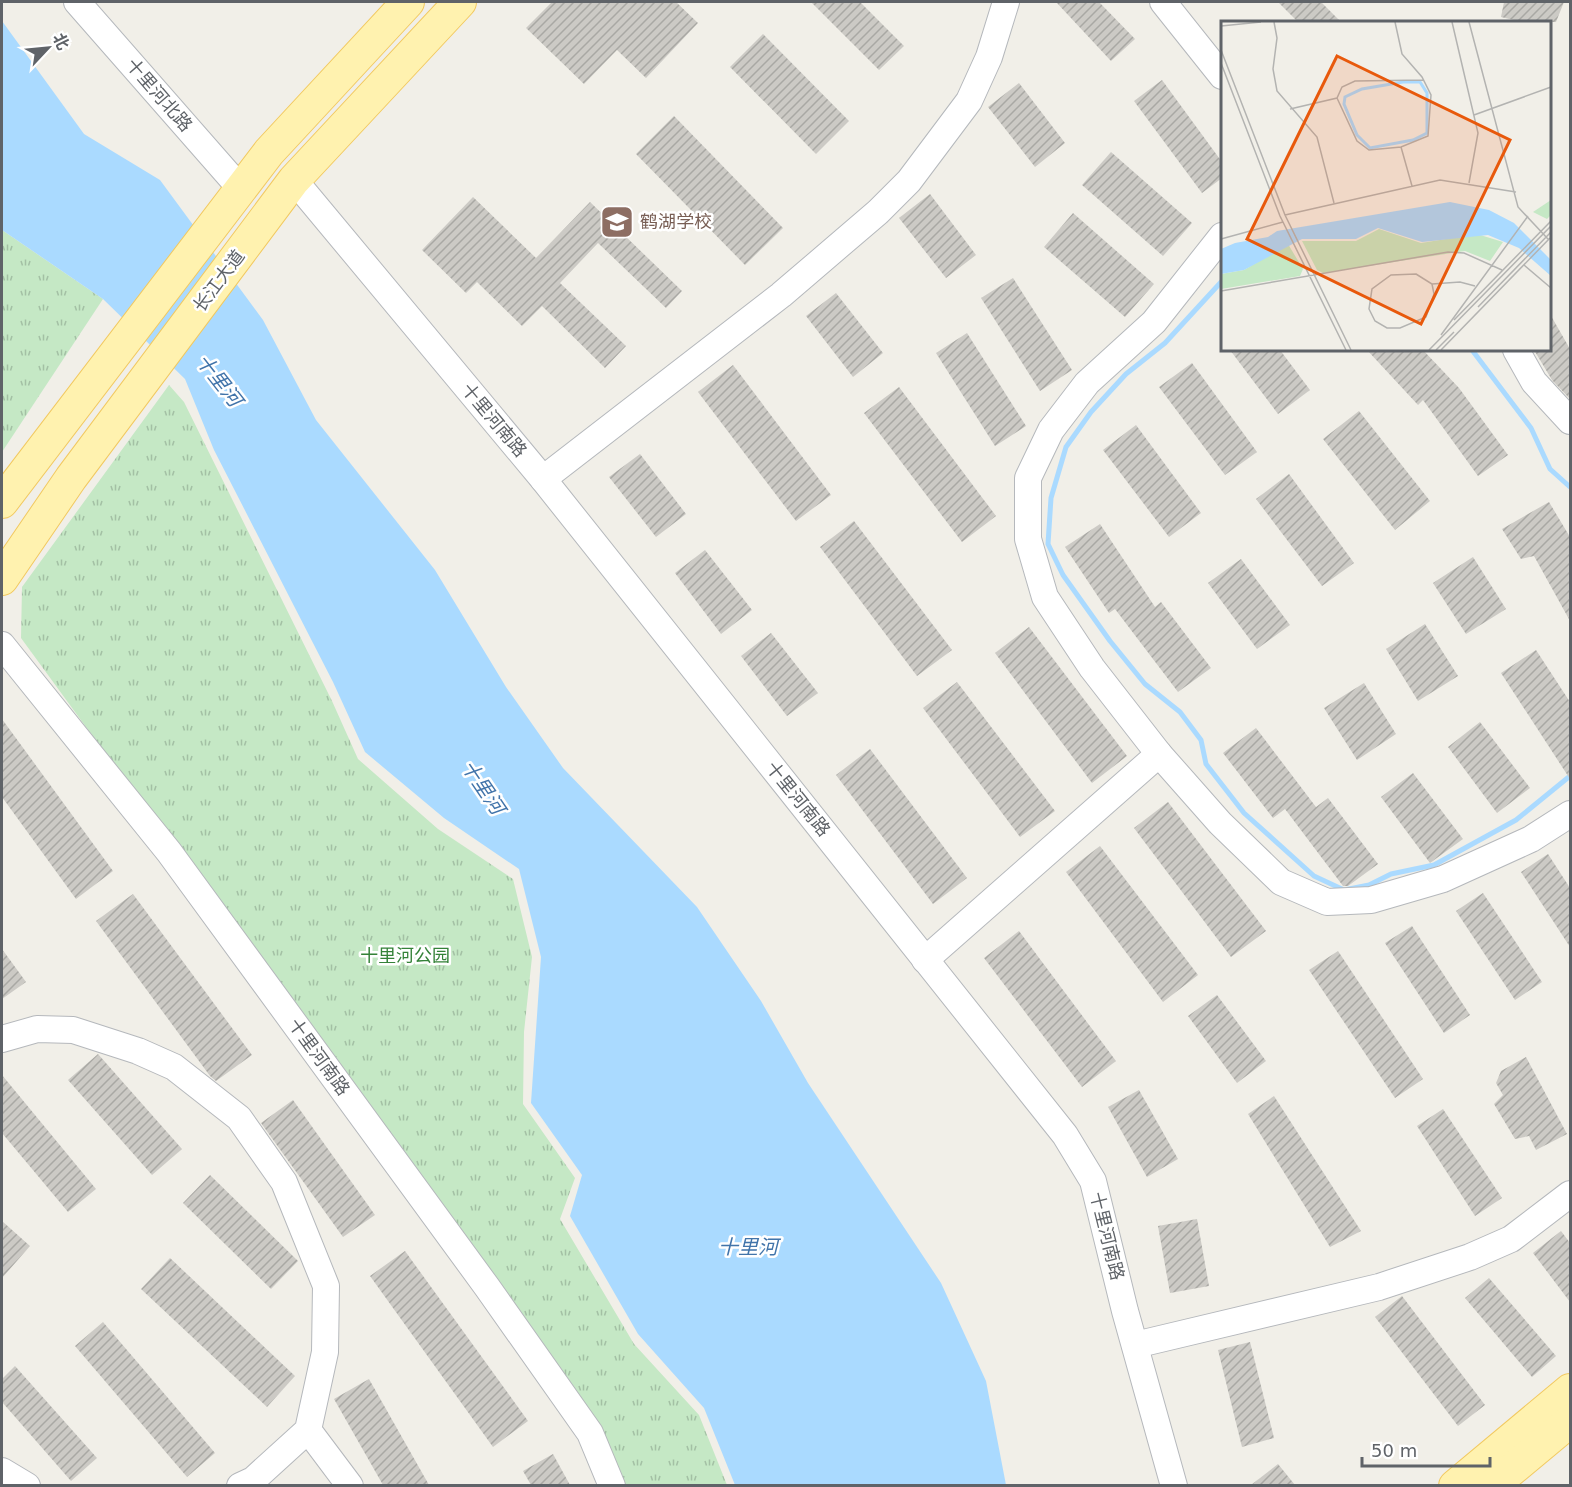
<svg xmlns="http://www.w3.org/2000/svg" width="1572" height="1487" font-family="'DejaVu Sans','Noto Sans SC',sans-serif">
	<defs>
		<pattern id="park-tufts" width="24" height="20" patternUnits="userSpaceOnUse" patternTransform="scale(1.5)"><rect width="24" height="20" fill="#c5e8c5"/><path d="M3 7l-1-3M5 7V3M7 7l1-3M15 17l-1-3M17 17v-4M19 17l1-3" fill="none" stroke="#a3c0a4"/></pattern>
		<pattern id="building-hatch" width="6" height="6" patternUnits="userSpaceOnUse" patternTransform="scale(1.5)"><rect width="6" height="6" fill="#cccac5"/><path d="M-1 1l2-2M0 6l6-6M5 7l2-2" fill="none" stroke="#a9a8a4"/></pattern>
	</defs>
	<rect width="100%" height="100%" fill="#f1efe8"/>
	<g fill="url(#park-tufts)">
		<polygon points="2,230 103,299 2,452"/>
		<polygon points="169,385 184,402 332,701 358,759 438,829 513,879 532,957 524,1032 523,1104 575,1178 560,1219 634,1344 699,1415 727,1485 623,1485 599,1430 21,638 22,587"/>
	</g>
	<polygon fill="#aadaff" points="2,21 84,134 160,180 263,320 316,420 435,570 506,687 563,768 697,907 761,1001 808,1083 941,1283 986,1381 1006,1485 735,1485 704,1408 638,1334 570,1216 582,1175 531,1103 541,957 519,869 444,818 365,752 333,682 214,450 185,379 103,299 2,230"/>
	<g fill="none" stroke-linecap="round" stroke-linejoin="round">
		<g stroke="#aadaff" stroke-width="5">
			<polyline points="1222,281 1165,343 1126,374 1091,412 1066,447 1051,498 1048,544 1063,575 1110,641 1145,684 1180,712 1201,740 1206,764 1244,813 1314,876 1344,890 1369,885 1391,874 1434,865 1516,820 1570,776"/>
			<polyline points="1472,350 1531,428 1550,469 1570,487"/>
		</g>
	</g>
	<g fill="url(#building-hatch)">
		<polygon points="552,2 676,2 698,23 646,78 617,50 584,84 526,28"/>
		<polygon points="811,2 860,2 904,46 879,70"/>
		<polygon points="1056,2 1099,2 1135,39 1111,61"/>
		<polygon points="1278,2 1321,2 1341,22 1298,22"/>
		<polygon points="1504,2 1564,2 1556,22 1522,22 1501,17"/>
		<polygon points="763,34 849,121 816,154 730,67"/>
		<polygon points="1162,80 1222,162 1222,178 1202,193 1134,101"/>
		<polygon points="1019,83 1065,143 1035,167 988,107"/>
		<polygon points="674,116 783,228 745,265 636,154"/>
		<polygon points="1111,152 1192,223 1163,256 1082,185"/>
		<polygon points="930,194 976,255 946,278 899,218"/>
		<polygon points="473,197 536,258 590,202 682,291 666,308 598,243 560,283 626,346 605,368 542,306 522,326 477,282 466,293 422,250"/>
		<polygon points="1073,213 1154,284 1125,317 1044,247"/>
		<polygon points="1013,278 1072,370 1040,391 981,298"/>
		<polygon points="836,293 883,353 853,377 806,316"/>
		<polygon points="1550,314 1570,349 1570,399 1552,380 1534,350 1550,350"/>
		<polygon points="967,333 1026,426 995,446 936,353"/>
		<polygon points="1230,350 1280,350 1310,390 1278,414"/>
		<polygon points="1367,350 1423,350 1459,388 1508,455 1478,476 1423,400 1418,405"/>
		<polygon points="1192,363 1257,452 1225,475 1159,387"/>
		<polygon points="733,365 831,495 796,521 698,392"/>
		<polygon points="899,387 996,516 962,542 864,413"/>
		<polygon points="1359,411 1430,501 1395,530 1323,439"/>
		<polygon points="1136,425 1201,513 1169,537 1103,450"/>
		<polygon points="640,454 686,514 656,537 609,477"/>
		<polygon points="1289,474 1354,563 1322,586 1256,499"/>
		<polygon points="1549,502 1570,537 1570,621 1534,556 1521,559 1502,529"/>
		<polygon points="854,521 952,650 917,676 820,547"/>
		<polygon points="1100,524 1155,607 1161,602 1211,668 1178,692 1115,609 1109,613 1065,547"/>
		<polygon points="705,550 752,610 721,634 675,573"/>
		<polygon points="1473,557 1506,609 1466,634 1433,583"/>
		<polygon points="1241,559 1290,625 1257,649 1208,583"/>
		<polygon points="1425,624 1458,676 1418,701 1386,649"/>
		<polygon points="1029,627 1127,756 1092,783 995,653"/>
		<polygon points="771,633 818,693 787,716 741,656"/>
		<polygon points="1536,650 1570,702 1570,779 1501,673"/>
		<polygon points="957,682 1055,811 1020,837 923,708"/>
		<polygon points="1364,683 1396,734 1357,760 1324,708"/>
		<polygon points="2,719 113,871 76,899 2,797"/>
		<polygon points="1480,722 1530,788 1497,813 1448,747"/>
		<polygon points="1256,728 1316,807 1328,798 1378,864 1348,886 1343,886 1285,809 1273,818 1223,753"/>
		<polygon points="870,749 967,878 933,904 836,775"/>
		<polygon points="1413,773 1463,839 1430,863 1381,797"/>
		<polygon points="1168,802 1266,931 1231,957 1134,828"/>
		<polygon points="1100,846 1198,975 1163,1002 1066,872"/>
		<polygon points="1548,854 1570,888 1570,947 1521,872"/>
		<polygon points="1483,893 1542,982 1515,1000 1456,911"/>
		<polygon points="133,894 252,1055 216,1081 210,1076 96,921"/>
		<polygon points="1412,926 1470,1015 1444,1033 1385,943"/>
		<polygon points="1019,931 1116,1061 1082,1087 984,958"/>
		<polygon points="2,949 26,982 2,999"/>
		<polygon points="1338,951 1423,1079 1395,1098 1309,970"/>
		<polygon points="1217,995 1266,1061 1237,1083 1188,1016"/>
		<polygon points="98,1054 182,1149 152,1175 68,1080"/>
		<polygon points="1526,1057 1567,1134 1536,1150 1529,1136 1515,1139 1494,1104 1503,1095 1496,1083 1501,1071"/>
		<polygon points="2,1075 96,1189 68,1212 2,1133"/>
		<polygon points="1139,1090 1178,1159 1147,1177 1108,1107"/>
		<polygon points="1274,1096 1361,1231 1330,1247 1248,1114"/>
		<polygon points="293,1100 375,1215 343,1237 261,1123"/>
		<polygon points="1443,1109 1502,1198 1475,1216 1417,1126"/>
		<polygon points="210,1175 298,1261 271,1289 183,1203"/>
		<polygon points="1197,1219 1209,1286 1170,1293 1158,1226"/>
		<polygon points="2,1221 30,1246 2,1278"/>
		<polygon points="1561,1231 1570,1243 1570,1302 1533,1253"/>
		<polygon points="405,1251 528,1421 493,1447 370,1276"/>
		<polygon points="170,1258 295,1376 267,1407 141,1289"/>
		<polygon points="1489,1278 1556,1356 1532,1377 1465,1298"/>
		<polygon points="1402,1296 1485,1405 1458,1426 1375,1317"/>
		<polygon points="103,1322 215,1453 187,1477 75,1346"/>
		<polygon points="1250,1342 1274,1438 1242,1447 1218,1350"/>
		<polygon points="15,1366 97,1458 71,1481 2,1402 2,1379"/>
		<polygon points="369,1379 429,1485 383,1485 334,1399"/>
		<polygon points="553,1454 570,1485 531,1485 523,1471"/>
		<polygon points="1278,1464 1295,1485 1251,1485"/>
	</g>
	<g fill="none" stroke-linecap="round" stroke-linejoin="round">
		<defs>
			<g id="minor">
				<polyline points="77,2 241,189"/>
				<polyline points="1163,2 1222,76"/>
				<polyline points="294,180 543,479 1065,1135 1093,1181 1125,1311 1174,1486"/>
				<polyline points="1222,236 1154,322 1087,383 1051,430 1028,478 1028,539 1045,597 1092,668 1159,754 1220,823 1281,882 1327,902 1371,900 1443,879 1531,839 1570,814"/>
				<polyline points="1516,350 1534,382 1570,421"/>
				<polyline points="543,479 781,295 878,212 909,181 969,101 989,57 1006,2"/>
				<polyline points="2,645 169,852 487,1287 590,1433 612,1486"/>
				<polyline points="925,960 1159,754"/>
				<polyline points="2,1039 37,1029 73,1030 138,1051 174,1067 239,1118 284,1182 326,1286 325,1352 308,1430 253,1480 240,1486"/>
				<polyline points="1135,1345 1379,1287 1470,1257 1511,1239 1570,1194"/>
				<polyline points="308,1430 350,1486"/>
				<polyline points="2,1471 27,1486"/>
			</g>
			<g id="major">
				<polyline points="2,502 269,152 408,2"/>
				<polyline points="2,579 71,478 294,180 460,2"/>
				<polyline points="1455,1486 1570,1390"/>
				<polyline points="1492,1486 1570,1421"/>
			</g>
		</defs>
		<use href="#minor" stroke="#b5b8bc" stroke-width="28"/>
		<use href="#major" stroke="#f2c960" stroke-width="34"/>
		<use href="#minor" stroke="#fff" stroke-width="26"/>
		<use href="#major" stroke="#fff2af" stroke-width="32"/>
	</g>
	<defs>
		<symbol id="school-square" viewBox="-11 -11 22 22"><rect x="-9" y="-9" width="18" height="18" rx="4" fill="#8d6e63" stroke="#fff"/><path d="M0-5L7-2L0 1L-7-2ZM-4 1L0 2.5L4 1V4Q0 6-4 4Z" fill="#fff"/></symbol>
	</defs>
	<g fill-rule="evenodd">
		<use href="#school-square" x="598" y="203" width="38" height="38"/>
	</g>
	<g text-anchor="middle" stroke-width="5" stroke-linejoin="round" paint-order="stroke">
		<g font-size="18" fill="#5f6368" stroke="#fff">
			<text transform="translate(159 95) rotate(49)" y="6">十里河北路</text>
			<text transform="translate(219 281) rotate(-53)" y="6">长江大道</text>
			<text transform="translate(494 420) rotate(50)" y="6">十里河南路</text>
			<text transform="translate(798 799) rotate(51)" y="6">十里河南路</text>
			<text transform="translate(319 1057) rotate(54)" y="6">十里河南路</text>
			<text transform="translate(1107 1236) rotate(76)" y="6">十里河南路</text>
		</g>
		<g font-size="18" fill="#785e54" stroke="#fff" text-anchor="start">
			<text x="640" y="228">鹤湖学校</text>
		</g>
		<g font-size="18" fill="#348238" stroke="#fff">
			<text x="405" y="962">十里河公园</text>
		</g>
		<g font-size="20" font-style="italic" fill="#4174aa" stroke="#fff">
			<text transform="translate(219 380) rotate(52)" y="7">十里河</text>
			<text transform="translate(483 787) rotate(56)" y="7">十里河</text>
			<text x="748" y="1254">十里河</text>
		</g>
	</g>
	<g transform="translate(1221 21)">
		<rect width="330" height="330" fill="#f1efe8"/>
		<path d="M 330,179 L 330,194 L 326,198 L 312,191 Z" fill="#c5e8c5"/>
		<path d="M 158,208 L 200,222 L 256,213 L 282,221 L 269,240 L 244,230 L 102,252 L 96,249 L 81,220 L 135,220 ZM 67,223 L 82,248 L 79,255 L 0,268 L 0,253 L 23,249 Z" fill="#c5e8c5"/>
		<path d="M 229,181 L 268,189 L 293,202 L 330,239 L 330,255 L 298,227 L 267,214 L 201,221 L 157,207 L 135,218 L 81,218 L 23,249 L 0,253 L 0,228 L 14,222 L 47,216 L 56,210 Z" fill="#aadaff"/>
		<path fill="none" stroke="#aadaff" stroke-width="3" d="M 182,61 L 199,61 L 206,72 L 206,112 L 192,119 L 149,127 L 136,114 L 123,83 L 124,76 L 141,68 Z"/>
		<path fill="none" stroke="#b3b3b1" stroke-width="1.5" d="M 53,1 L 56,17 L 52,48 L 56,70 L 96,116 L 113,182M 231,1 L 257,112 L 248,162M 248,1 L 297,186 L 327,218M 0,5 L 40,1M 0,29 L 64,194 L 130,329M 0,42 L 59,195 L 125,329M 116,77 L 136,120 L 148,129 L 180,126 L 207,115 L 210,74 L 201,56 L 181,33 L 174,1M 69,88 L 116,77 L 121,66 L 134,60 L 203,59M 253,94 L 330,66M 180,126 L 191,165M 64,194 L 219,159 L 295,171M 0,218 L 62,201M 303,244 L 330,267M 195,253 L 211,263 L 213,273 L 205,296 L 179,307 L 166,307 L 154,300 L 148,288 L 151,268 L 170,254 ZM 211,263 L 239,261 L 254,265M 0,270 L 227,231 L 243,232 L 281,249M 257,286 L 330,211M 233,299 L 330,200M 220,314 L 307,195M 208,329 L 330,205M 215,329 L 233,311M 220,329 L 329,217"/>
		<path fill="#e8590c" fill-opacity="0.15" stroke="#e8590c" stroke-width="3" d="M 116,35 L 289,119 L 200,303 L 26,218 Z"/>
		<rect width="330" height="330" fill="none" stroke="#5f6368" stroke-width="3"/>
	</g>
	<rect width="1572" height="1487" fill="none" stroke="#5f6368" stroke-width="6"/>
	<g transform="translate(48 48) rotate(64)" stroke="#ffffff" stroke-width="4.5" paint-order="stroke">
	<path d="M0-4.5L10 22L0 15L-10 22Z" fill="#5f6368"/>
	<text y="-9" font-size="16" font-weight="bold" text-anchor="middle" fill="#5f6368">北</text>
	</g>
	<path d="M1362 1457v9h128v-9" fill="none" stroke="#5f6368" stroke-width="3"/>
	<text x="1371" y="1457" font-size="18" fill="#5f6368" stroke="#ffffff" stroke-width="4.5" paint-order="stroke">50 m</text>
</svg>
